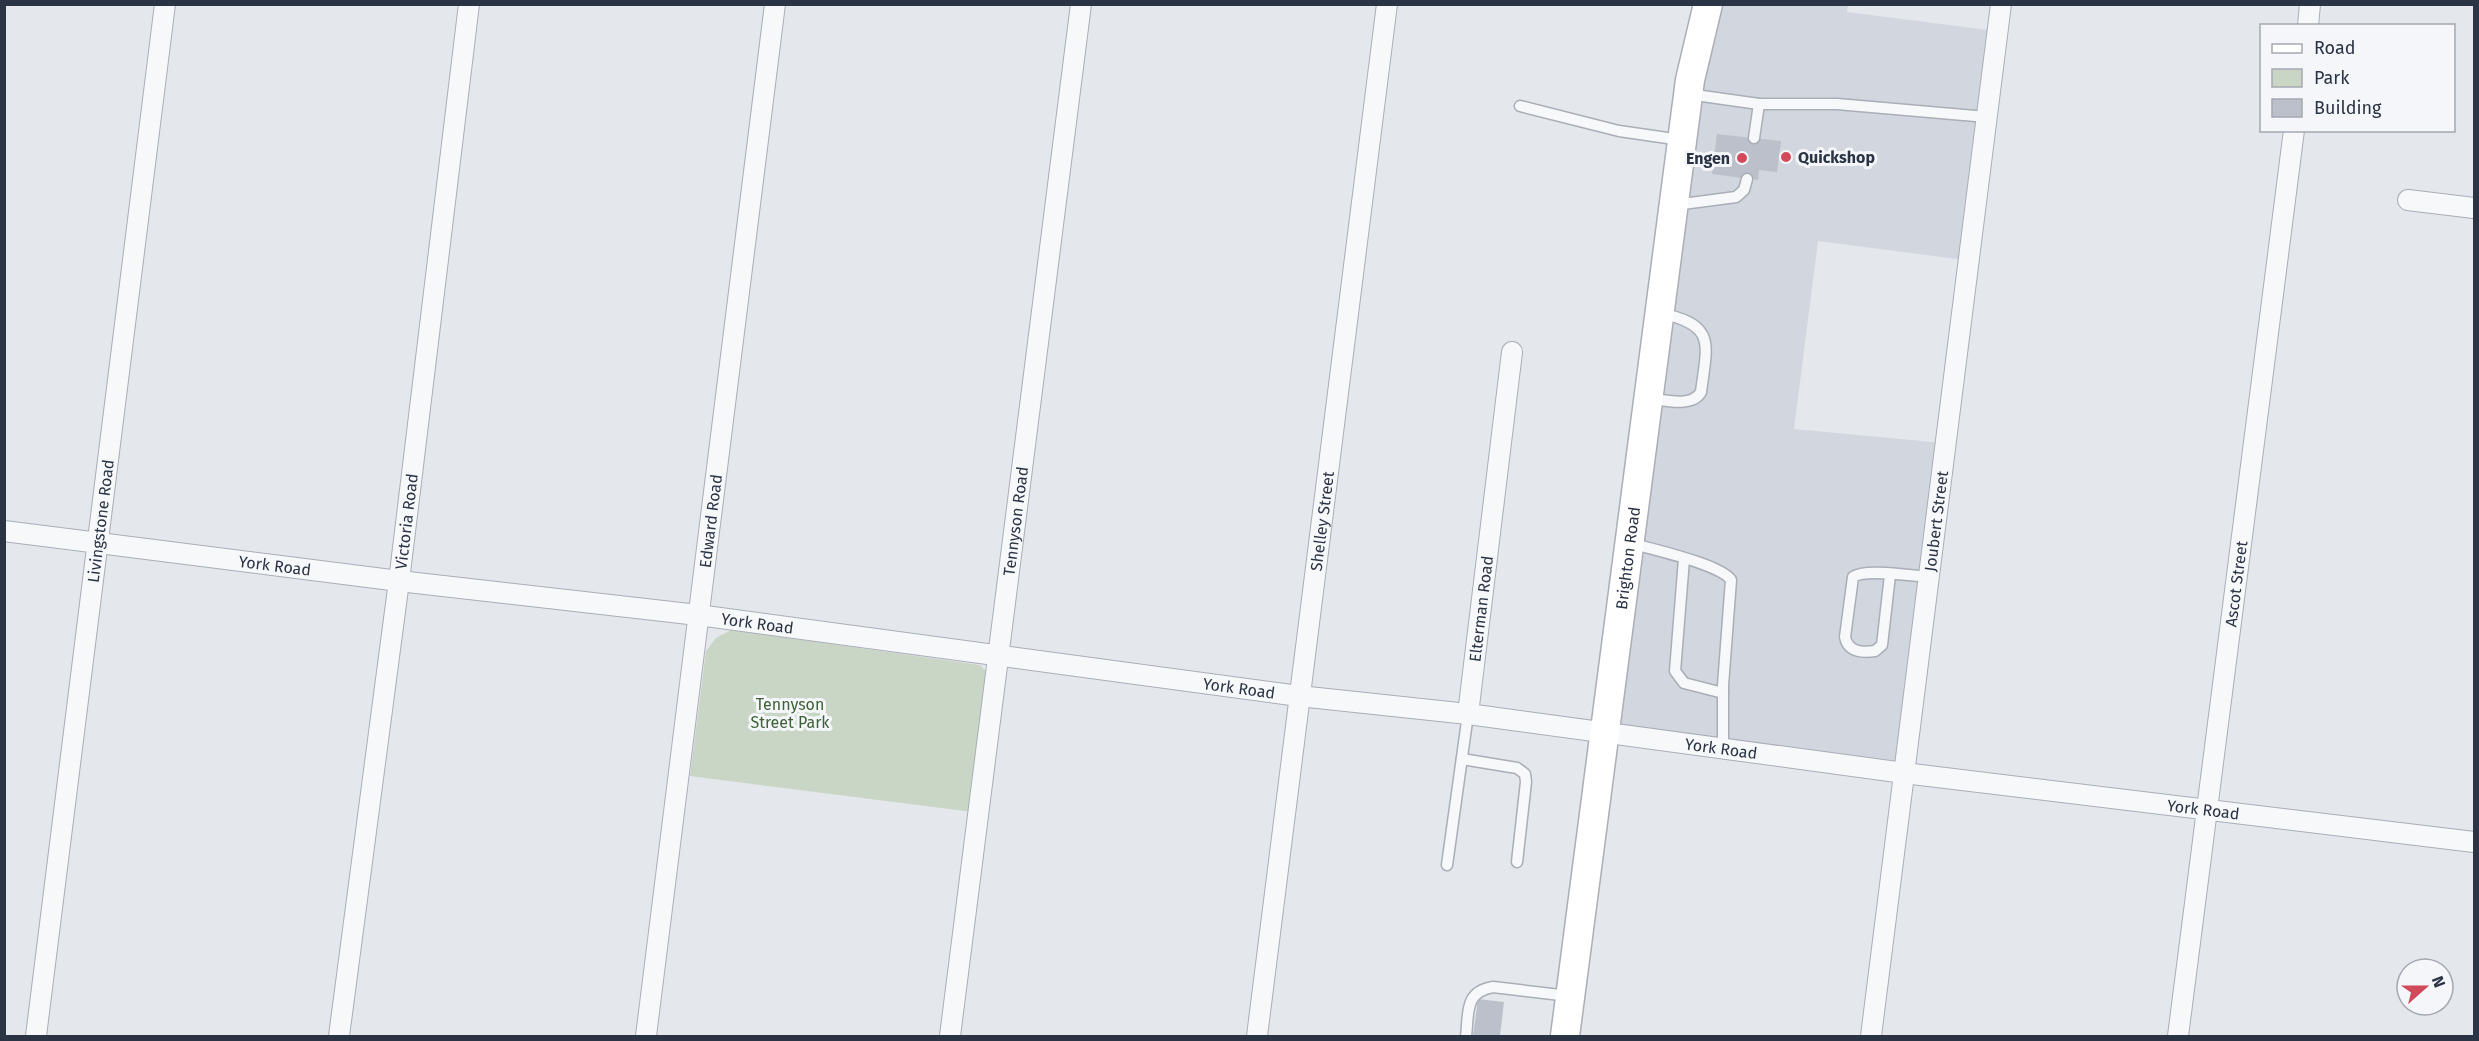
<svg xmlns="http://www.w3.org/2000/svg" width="2479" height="1041" font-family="'Fira Sans',sans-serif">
	<rect width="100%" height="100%" fill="#e4e7ec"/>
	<polygon fill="#d2d6de" points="1710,5 1848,5 1847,12 1996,31 1965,260 1818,241 1794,429 1943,443 1903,771 1606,731"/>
	<polygon fill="#c9d6c5" points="731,630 980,665 989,675 973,812 690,776 706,651 716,638"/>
	<g fill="#bbc0ca">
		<polygon points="1717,134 1781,141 1777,172 1759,170 1758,180 1712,174"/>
		<polygon points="1478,999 1504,1002 1500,1036 1473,1036"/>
	</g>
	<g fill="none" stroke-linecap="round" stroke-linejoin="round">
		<defs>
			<g id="service">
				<polyline points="1688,94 1759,104 1837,104 1987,117"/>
				<polyline points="1520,106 1619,131 1681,140"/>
				<polyline points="1754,138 1759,104"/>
				<polyline points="1675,205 1736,197 1744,190 1747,179"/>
				<path d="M 1649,398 C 1664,400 1692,408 1701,392 C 1707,344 1717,325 1660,313"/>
				<path d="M 1630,543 C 1651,549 1720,564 1731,580 L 1723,685 L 1723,749"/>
				<polyline points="1684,559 1675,671 1684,683 1723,693"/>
				<path d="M 1890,575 L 1882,645 L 1875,651 C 1861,653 1848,652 1845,637 L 1853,577 C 1865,568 1912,576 1929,577"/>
				<polyline points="1462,759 1517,768 1525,774 1526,782 1517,862"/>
				<polyline points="1447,865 1468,714"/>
				<path d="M 1466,1036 C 1469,1013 1464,992 1493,987 L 1569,996"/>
			</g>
			<g id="minor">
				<polyline points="2308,26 2310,4"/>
				<polyline points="2408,200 2474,208"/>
				<path id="s1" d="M 4,531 L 399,581 L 698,615 L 1299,696 L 1468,714 L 1904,773 L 2474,842"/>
				<path id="s2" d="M 1468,714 L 1512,352"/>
				<path id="s3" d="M 36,1036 L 165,4"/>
				<path id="s4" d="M 339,1036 L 399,581 L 469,4"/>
				<path id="s5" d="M 646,1036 L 775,4"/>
				<path id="s6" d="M 950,1036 L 1081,4"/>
				<path id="s7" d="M 1257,1036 L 1387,4"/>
				<path id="s8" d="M 1871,1036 L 2001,4"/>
				<path id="s9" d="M 2178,1036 L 2294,130"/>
			</g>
			<g id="secondary">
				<path id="s10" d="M 1565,1036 L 1690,80 L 1708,4"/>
			</g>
		</defs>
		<use href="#service" stroke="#a9aeb7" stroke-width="13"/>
		<use href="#minor" stroke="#a9aeb7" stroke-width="22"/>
		<use href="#secondary" stroke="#a9aeb7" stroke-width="31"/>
		<use href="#service" stroke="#f7f8fa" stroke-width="10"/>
		<use href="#minor" stroke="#f7f8fa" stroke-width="20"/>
		<use href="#secondary" stroke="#fff" stroke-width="28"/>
	</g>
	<g fill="#d1495b" stroke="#f4f6f9" stroke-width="2">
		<circle cx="1786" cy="157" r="6"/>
		<circle cx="1742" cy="158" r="6"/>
	</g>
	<g text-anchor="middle" stroke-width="6" stroke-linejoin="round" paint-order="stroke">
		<g font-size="16" font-weight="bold" fill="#2b3445" stroke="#f4f6f9" text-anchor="start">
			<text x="1798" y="163">Quickshop</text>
			<text x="1730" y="164" text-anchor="end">Engen</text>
		</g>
		<g font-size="16" fill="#2b3445" stroke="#f4f6f9">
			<text dy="6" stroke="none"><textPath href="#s5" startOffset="519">Edward Road</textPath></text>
			<text dy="6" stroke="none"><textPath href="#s7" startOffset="519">Shelley Street</textPath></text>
			<text dy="6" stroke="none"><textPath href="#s8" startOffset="519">Joubert Street</textPath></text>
			<text dy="6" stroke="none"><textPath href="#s3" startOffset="519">Livingstone Road</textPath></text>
			<text dy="6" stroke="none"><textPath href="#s4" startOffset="519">Victoria Road</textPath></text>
			<text dy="6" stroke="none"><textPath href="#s6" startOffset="519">Tennyson Road</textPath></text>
			<text dy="6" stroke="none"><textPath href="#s10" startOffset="482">Brighton Road</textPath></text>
			<text dy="6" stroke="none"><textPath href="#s1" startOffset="273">York Road</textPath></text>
			<text dy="6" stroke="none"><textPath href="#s9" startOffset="456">Ascot Street</textPath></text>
			<text dy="6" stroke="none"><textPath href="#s2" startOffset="106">Elterman Road</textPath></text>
			<text dy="6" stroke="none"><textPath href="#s1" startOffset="759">York Road</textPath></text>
			<text dy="6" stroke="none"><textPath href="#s1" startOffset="1245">York Road</textPath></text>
			<text dy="6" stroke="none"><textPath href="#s1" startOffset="1731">York Road</textPath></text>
			<text dy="6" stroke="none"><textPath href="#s1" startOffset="2217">York Road</textPath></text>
		</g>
		<g font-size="16" fill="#3f6138" stroke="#f4f6f9">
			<text x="790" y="710">Tennyson<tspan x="790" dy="18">Street Park</tspan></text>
		</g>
	</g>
	<rect width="2479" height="1041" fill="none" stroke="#2b3445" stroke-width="12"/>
	<rect x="2260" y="24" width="195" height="108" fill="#f4f6f9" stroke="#a4a8b1" stroke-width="1.5"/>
	<rect x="2272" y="44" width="30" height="9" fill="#ffffff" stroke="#a4a8b1" stroke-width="1.5"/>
	<text x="2314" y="54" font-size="18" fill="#2b3445">Road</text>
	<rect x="2272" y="69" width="30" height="18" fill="#c9d6c5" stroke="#a4a8b1" stroke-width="1.5"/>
	<text x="2314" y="84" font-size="18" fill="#2b3445">Park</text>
	<rect x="2272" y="99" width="30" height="18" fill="#bbc0ca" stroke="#a4a8b1" stroke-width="1.5"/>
	<text x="2314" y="114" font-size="18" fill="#2b3445">Building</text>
	<g transform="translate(2425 987) rotate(69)"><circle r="28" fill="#f4f6f9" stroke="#a4a8b1" stroke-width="1.5"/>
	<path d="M0-4.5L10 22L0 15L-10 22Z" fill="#d1495b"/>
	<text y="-9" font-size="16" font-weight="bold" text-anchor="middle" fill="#2b3445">N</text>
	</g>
</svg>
